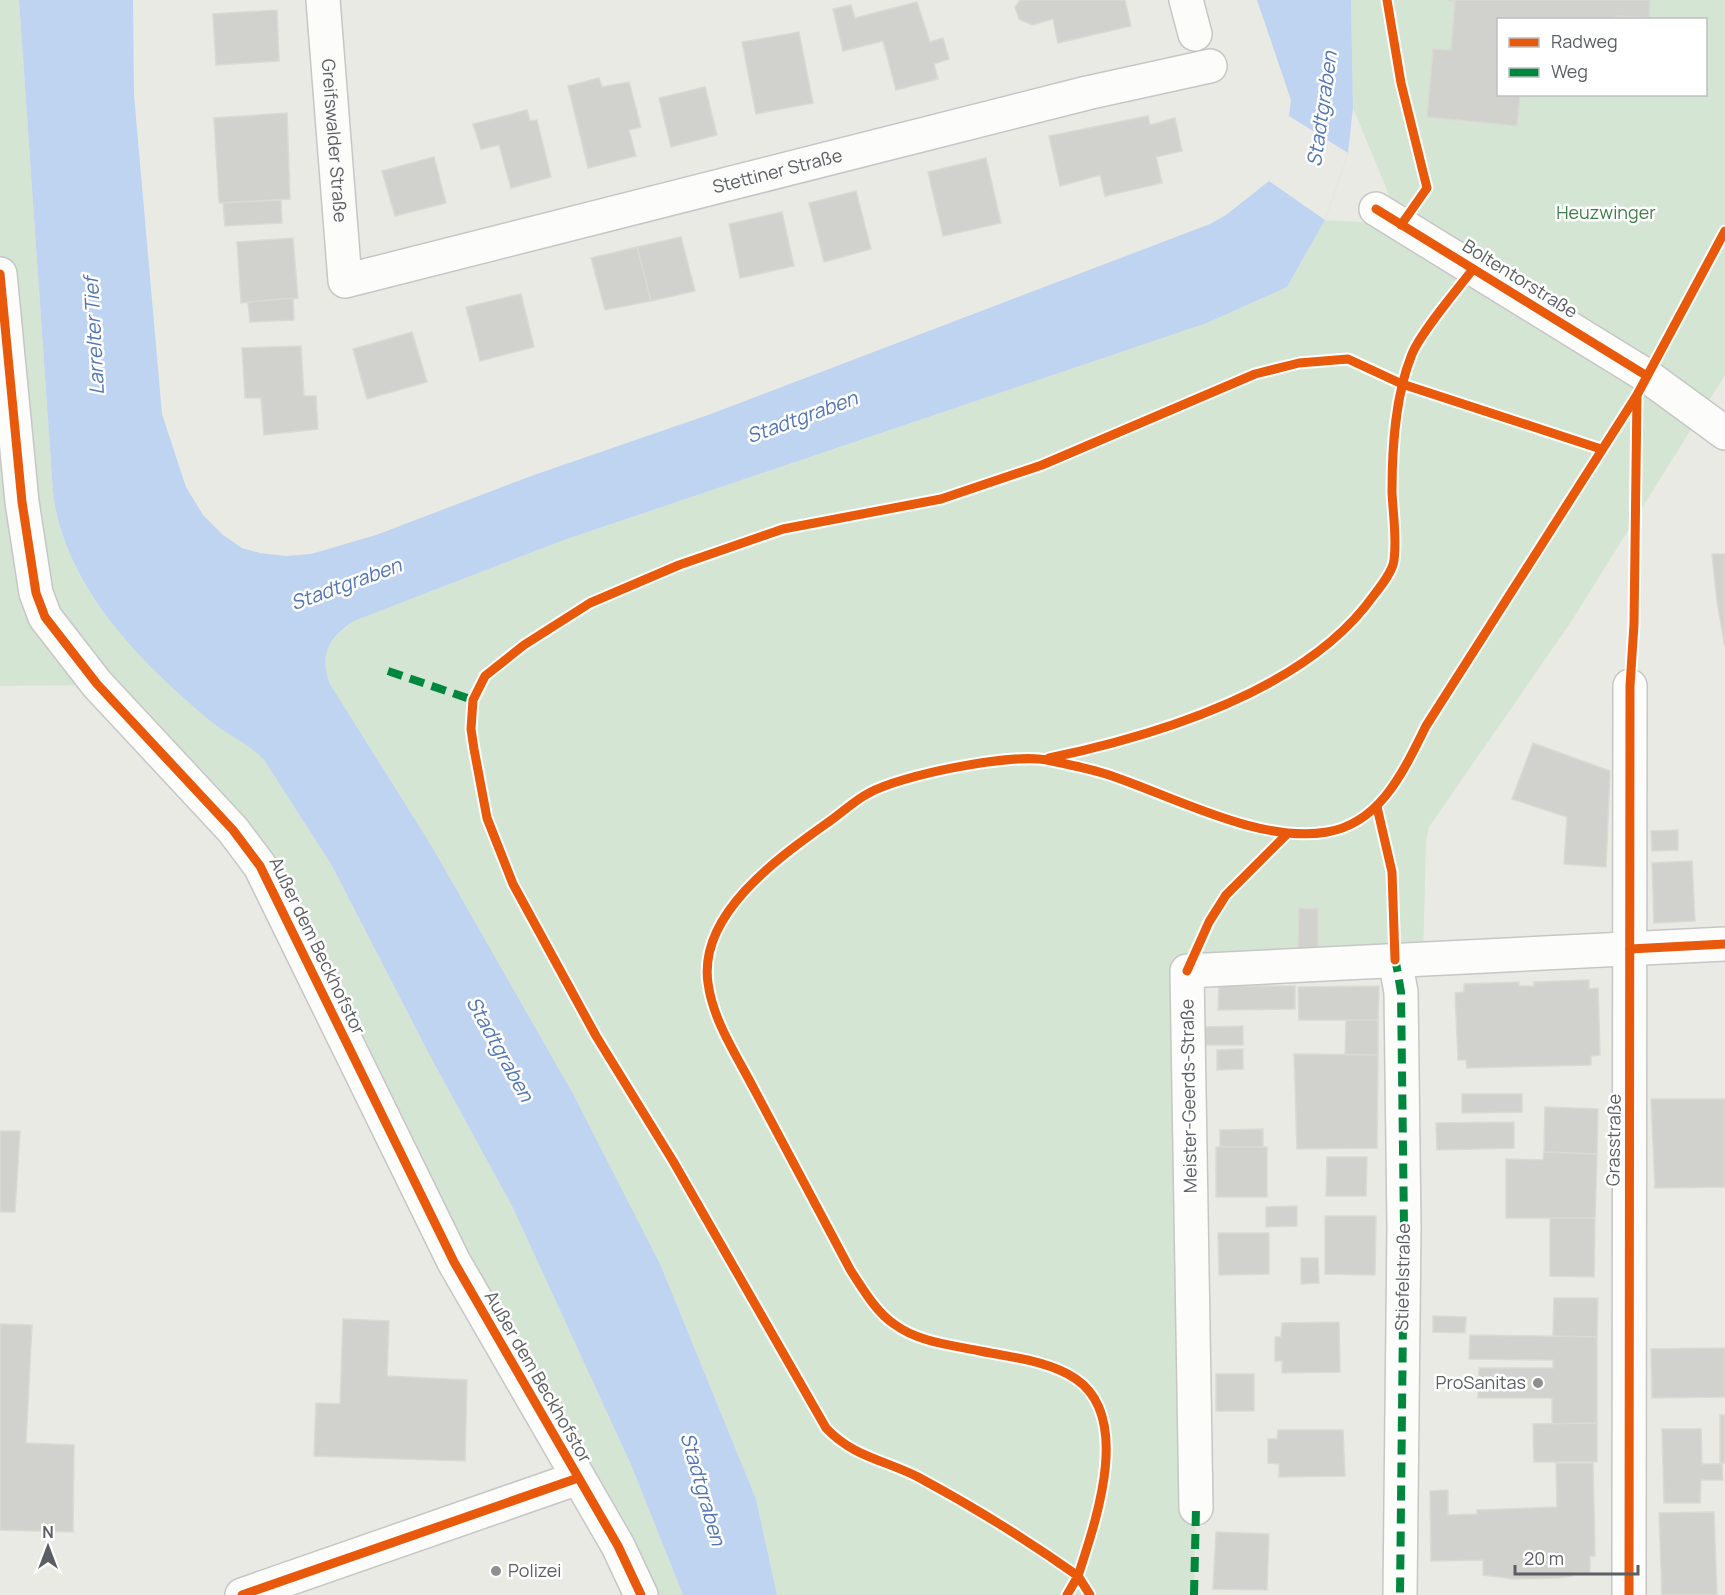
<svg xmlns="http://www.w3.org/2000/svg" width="1725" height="1595" font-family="Manrope,sans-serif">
	<rect width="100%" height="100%" fill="#eaeae5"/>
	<g fill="#d5e5d4" fill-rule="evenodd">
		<path d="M 0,0 L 19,0 L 53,492 C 64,584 133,654 202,709 C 219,722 235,737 253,747 L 264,760 L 331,864 L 429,1054 L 513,1208 L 632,1467 L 683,1595 L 641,1595 L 295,934 L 97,685 L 0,686 Z"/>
		<path d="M 1351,0 L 1725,0 L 1725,375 L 1571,622 L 1429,827 L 1426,842 L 1423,959 L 1187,971 L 1196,1508 L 1194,1595 L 777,1595 L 756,1499 L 661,1266 L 431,845 L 330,684 C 317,651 330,640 354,621 L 564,540 L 1207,323 L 1287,287 L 1325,220 L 1401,224 L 1353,108 ZM 1498,20 L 1706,20 L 1706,94 L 1498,94 Z"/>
	</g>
	<path fill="#bfd4f0" d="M 19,0 L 133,0 L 134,95 L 162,414 L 186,487 L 203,515 L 223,535 L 242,548 L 260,553 L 286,556 L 311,554 L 376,535 L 534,475 L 708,415 L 1210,224 L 1226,215 L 1269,181 L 1288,123 L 1291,100 L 1257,0 L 1351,0 L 1353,108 L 1348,153 L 1325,220 L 1287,287 L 1207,323 L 564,540 L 354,621 C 330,637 318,654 330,684 L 431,845 L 573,1094 L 661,1266 L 756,1499 L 777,1595 L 683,1595 L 632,1467 L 513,1208 L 429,1054 L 331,864 L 264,760 C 249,743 230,737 213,723 C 142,664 64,587 53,492 Z"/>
	<polygon fill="#eaeae5" points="1289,116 1348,153 1325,220 1269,181"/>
	<g fill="#d1d1ce" stroke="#dad9d4" stroke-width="1.5">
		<polygon points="1020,0 1125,0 1131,26 1058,43 1053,19 1032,25 1019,19 1015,7"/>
		<polygon points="1447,0 1650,0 1649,18 1616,16 1615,20 1498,20 1498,94 1520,94 1517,126 1427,117 1433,49 1451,50 1455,1"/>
		<polygon points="917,2 930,42 943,38 949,59 934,64 938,79 896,90 883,41 843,51 833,9 851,5 855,18"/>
		<polygon points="277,10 279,61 216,65 213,14"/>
		<polygon points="799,32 813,103 756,114 742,42"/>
		<polygon points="599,78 602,87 629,82 641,127 629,130 636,156 588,168 568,86"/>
		<polygon points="705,87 717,135 671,147 659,98"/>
		<polygon points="527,110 530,121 537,120 551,177 511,188 499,145 481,149 473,124"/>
		<polygon points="287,113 290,199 219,203 214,118"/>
		<polygon points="1148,116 1150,125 1175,118 1182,151 1156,157 1162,183 1105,196 1100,175 1060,186 1049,136"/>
		<polygon points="434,157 446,203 395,216 382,171"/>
		<polygon points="986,158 1001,223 943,236 928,172"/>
		<polygon points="856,191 871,249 824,262 809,203"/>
		<polygon points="281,200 282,223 225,226 223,203"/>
		<polygon points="782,212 794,266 740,278 729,224"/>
		<polygon points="681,237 695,291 651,301 637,247"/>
		<polygon points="293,238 298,298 241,303 237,242"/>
		<polygon points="637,247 651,301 605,310 591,258"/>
		<polygon points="521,294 534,347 480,361 466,307"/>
		<polygon points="293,298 294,320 250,322 248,302"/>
		<polygon points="412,332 427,382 367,399 353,349"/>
		<polygon points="301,346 304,396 316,396 318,429 264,435 261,398 245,398 242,348"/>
		<polygon points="1712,554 1725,554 1725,647 1717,602"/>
		<polygon points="1533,743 1610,771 1606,867 1564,864 1567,817 1512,799"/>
		<polygon points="1678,830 1678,850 1652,851 1651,831"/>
		<polygon points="1692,861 1695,921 1654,923 1652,863"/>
		<polygon points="1299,908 1318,909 1318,950 1298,949"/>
		<polygon points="1589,980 1589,989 1598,988 1600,1055 1591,1056 1591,1065 1467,1068 1466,1060 1458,1060 1455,993 1464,992 1464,984 1519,982 1519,986 1534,986 1534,982"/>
		<polygon points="1219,986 1295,986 1295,1009 1218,1010"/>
		<polygon points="1379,986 1378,1020 1299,1020 1298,987"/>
		<polygon points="1346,1020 1378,1020 1378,1055 1345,1055"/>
		<polygon points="1243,1026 1243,1045 1205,1045 1205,1027"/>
		<polygon points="1243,1049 1243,1069 1217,1070 1217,1050"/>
		<polygon points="1294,1054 1378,1055 1377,1148 1297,1149"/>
		<polygon points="1462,1094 1522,1094 1522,1112 1462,1113"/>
		<polygon points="1651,1099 1725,1099 1725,1187 1655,1188"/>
		<polygon points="1545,1107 1598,1109 1597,1154 1544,1152"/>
		<polygon points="1514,1122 1514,1148 1437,1150 1436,1123"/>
		<polygon points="1263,1129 1263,1147 1220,1147 1220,1130"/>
		<polygon points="0,1131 20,1131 15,1212 0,1212"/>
		<rect x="1216" y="1147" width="51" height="50"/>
		<polygon points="1544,1152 1597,1154 1595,1218 1506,1218 1506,1159 1543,1160"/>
		<polygon points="1327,1157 1367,1157 1366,1196 1326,1196"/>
		<polygon points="1297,1206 1297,1226 1266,1227 1266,1207"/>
		<polygon points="1325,1216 1376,1216 1375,1275 1325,1274"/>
		<polygon points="1550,1218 1595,1218 1594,1277 1550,1276"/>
		<polygon points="1218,1233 1269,1233 1269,1274 1219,1275"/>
		<polygon points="1301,1258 1318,1258 1319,1283 1301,1284"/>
		<polygon points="1554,1298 1598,1298 1597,1337 1553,1336"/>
		<polygon points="1433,1316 1466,1317 1465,1333 1433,1332"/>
		<polygon points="343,1319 389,1321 387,1376 467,1380 465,1461 314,1456 316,1403 340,1404"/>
		<polygon points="1339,1322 1340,1372 1282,1373 1282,1361 1275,1361 1275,1337 1281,1337 1282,1323"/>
		<polygon points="0,1324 32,1325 26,1443 74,1445 73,1532 0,1530"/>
		<polygon points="1470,1335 1597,1337 1597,1423 1552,1424 1552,1398 1478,1398 1479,1368 1553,1368 1553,1360 1469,1359"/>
		<polygon points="1725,1348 1725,1397 1652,1398 1651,1349"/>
		<rect x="1216" y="1374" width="38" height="37"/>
		<rect x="1720" y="1415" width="5" height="48"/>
		<polygon points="1597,1423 1597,1462 1534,1462 1533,1424"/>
		<polygon points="1662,1429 1701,1429 1702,1464 1722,1464 1723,1480 1701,1480 1700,1503 1664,1503"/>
		<polygon points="1278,1430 1343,1430 1345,1476 1279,1477 1279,1464 1268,1463 1268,1439 1277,1439"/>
		<polygon points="1556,1463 1593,1463 1595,1556 1590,1556 1590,1573 1572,1573 1572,1576 1559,1578 1514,1579 1483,1575 1483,1560 1431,1561 1430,1491 1448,1490 1448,1515 1477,1514 1477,1510 1557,1507"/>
		<polygon points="1714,1512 1717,1595 1662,1595 1659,1513"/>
		<polygon points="1216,1532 1269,1534 1267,1590 1213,1589"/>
	</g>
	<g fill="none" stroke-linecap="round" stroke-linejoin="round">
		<defs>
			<g id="minor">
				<path id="s1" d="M 323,0 L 345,281 L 1087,93 L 1210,66"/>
				<polyline points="1186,0 1195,34"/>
				<polyline points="1376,209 1647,376 1725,433"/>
				<polyline points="0,274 22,502 36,593 45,617 97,684 233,830 260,866 454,1262 618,1546 641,1595"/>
				<polyline points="1395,960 1401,992 1404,1227 1400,1595"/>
				<polyline points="1196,1508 1187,971 1725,944"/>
				<polyline points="242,1595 578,1478"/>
				<polyline points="1629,1595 1630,686"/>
			</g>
		</defs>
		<use href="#minor" stroke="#c6c6c6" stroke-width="36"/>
		<use href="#minor" stroke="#fcfcfb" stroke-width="33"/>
		<g stroke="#00873e" stroke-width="8" stroke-dasharray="15 8" stroke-linecap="butt">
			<polyline points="388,671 473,700"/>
			<polyline points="1395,957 1401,992 1404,1227 1400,1595"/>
			<polyline points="1194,1595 1196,1508"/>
		</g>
		<defs>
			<g id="cycleway">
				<polyline points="1387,0 1401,83 1427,188 1401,225"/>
				<polyline points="1376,209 1647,376"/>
				<polyline points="0,274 22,502 36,593 45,617 97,684 233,830 260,866 454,1262 618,1546 641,1595"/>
				<path d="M 1049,758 C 1158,735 1307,690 1374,595 C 1381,586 1393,571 1394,560 C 1397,538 1393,514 1392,492 C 1392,447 1395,396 1412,354 C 1421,332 1457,290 1473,269"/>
				<polyline points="1377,807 1392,872 1395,960"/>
				<polyline points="1630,949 1725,944"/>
				<polyline points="1187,971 1209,922 1226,895 1287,834"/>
				<polyline points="242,1595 578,1478"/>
				<path d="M 1067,1595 L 1078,1576 C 1027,1540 974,1507 918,1477 C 885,1460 853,1457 826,1428 L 673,1161 L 596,1036 L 513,884 L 487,818 L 474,749 L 471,729 L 473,700 L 485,676 L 524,645 L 590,603 L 679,565 L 783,529 L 941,499 L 1042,465 L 1255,374 L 1299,363 L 1348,359 L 1402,384 L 1601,449"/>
				<path d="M 1090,1595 L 1078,1576 C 1095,1523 1133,1418 1076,1379 C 1050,1361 1010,1357 980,1351 C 951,1345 918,1342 894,1324 C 876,1312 863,1289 851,1271 C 819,1210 786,1150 754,1089 C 737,1056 713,1021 708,983 C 698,913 781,856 830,821 C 843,812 855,800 869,793 C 901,775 1011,753 1047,760 C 1066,764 1087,768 1106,774 C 1171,795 1259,844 1327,832 C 1381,823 1404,770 1426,726 L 1637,395 L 1725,231"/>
				<polyline points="1629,1595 1630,686 1634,624 1637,395"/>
			</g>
		</defs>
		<use href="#cycleway" stroke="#fff" stroke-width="13"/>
		<use href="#cycleway" stroke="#e8590c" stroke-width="9"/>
	</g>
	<g fill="#8d8f90" stroke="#fff" stroke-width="2">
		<circle cx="1538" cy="1383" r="6"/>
		<circle cx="496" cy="1571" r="6"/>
	</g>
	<g text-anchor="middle" stroke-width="5" stroke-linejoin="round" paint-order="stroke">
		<g font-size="18" fill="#5b5e62" stroke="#fff">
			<text dy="6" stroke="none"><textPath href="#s1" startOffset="141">Greifswalder Straße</textPath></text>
			<text dy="6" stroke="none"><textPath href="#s1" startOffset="728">Stettiner Straße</textPath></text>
			<text transform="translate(1520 279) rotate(32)" y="6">Boltentorstraße</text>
			<text transform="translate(317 946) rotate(64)" y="6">Außer dem Beckhofstor</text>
			<text transform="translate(1189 1096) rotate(-91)" y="6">Meister-Geerds-Straße</text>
			<text transform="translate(1614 1140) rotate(-89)" y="6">Grasstraße</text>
			<text transform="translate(1403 1277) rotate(-89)" y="6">Stiefelstraße</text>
			<text transform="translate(538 1377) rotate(60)" y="6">Außer dem Beckhofstor</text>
		</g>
		<g font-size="18" fill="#3f7e4a" stroke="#fff">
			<text x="1606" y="219">Heuzwinger</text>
		</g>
		<g font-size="18" fill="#5b5e62" stroke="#fff" text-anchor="end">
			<text x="1526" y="1389">ProSanitas</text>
			<text x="508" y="1577" text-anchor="start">Polizei</text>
		</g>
		<g font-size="20" font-style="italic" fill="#5275b4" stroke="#fff">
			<text transform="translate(1322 109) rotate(-82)" y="7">Stadtgraben</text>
			<text transform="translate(94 336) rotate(-93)" y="7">Larrelter Tief</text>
			<text transform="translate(802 417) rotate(-20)" y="7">Stadtgraben</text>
			<text transform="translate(346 584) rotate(-20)" y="7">Stadtgraben</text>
			<text transform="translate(500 1049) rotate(61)" y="7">Stadtgraben</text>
			<text transform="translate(703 1489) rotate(74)" y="7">Stadtgraben</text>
		</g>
	</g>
	<rect x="1497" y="18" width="210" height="78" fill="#ffffff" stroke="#bdbfc0" stroke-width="1.5"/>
	<rect x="1509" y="38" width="30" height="9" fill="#e8590c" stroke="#bdbfc0" stroke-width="1.5"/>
	<text x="1551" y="48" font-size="18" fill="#5b5e62">Radweg</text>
	<rect x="1509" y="68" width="30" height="9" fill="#00873e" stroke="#bdbfc0" stroke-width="1.5"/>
	<text x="1551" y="78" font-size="18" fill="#5b5e62">Weg</text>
	<g transform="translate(48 1547)" stroke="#ffffff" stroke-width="4.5" paint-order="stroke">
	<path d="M0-4.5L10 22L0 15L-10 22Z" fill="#5b5e62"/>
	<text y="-9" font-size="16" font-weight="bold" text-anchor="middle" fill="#5b5e62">N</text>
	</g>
	<path d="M1515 1565v9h123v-9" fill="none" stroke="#5b5e62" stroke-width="3"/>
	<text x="1524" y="1565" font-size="18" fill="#5b5e62" stroke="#ffffff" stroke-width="4.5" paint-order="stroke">20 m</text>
</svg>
